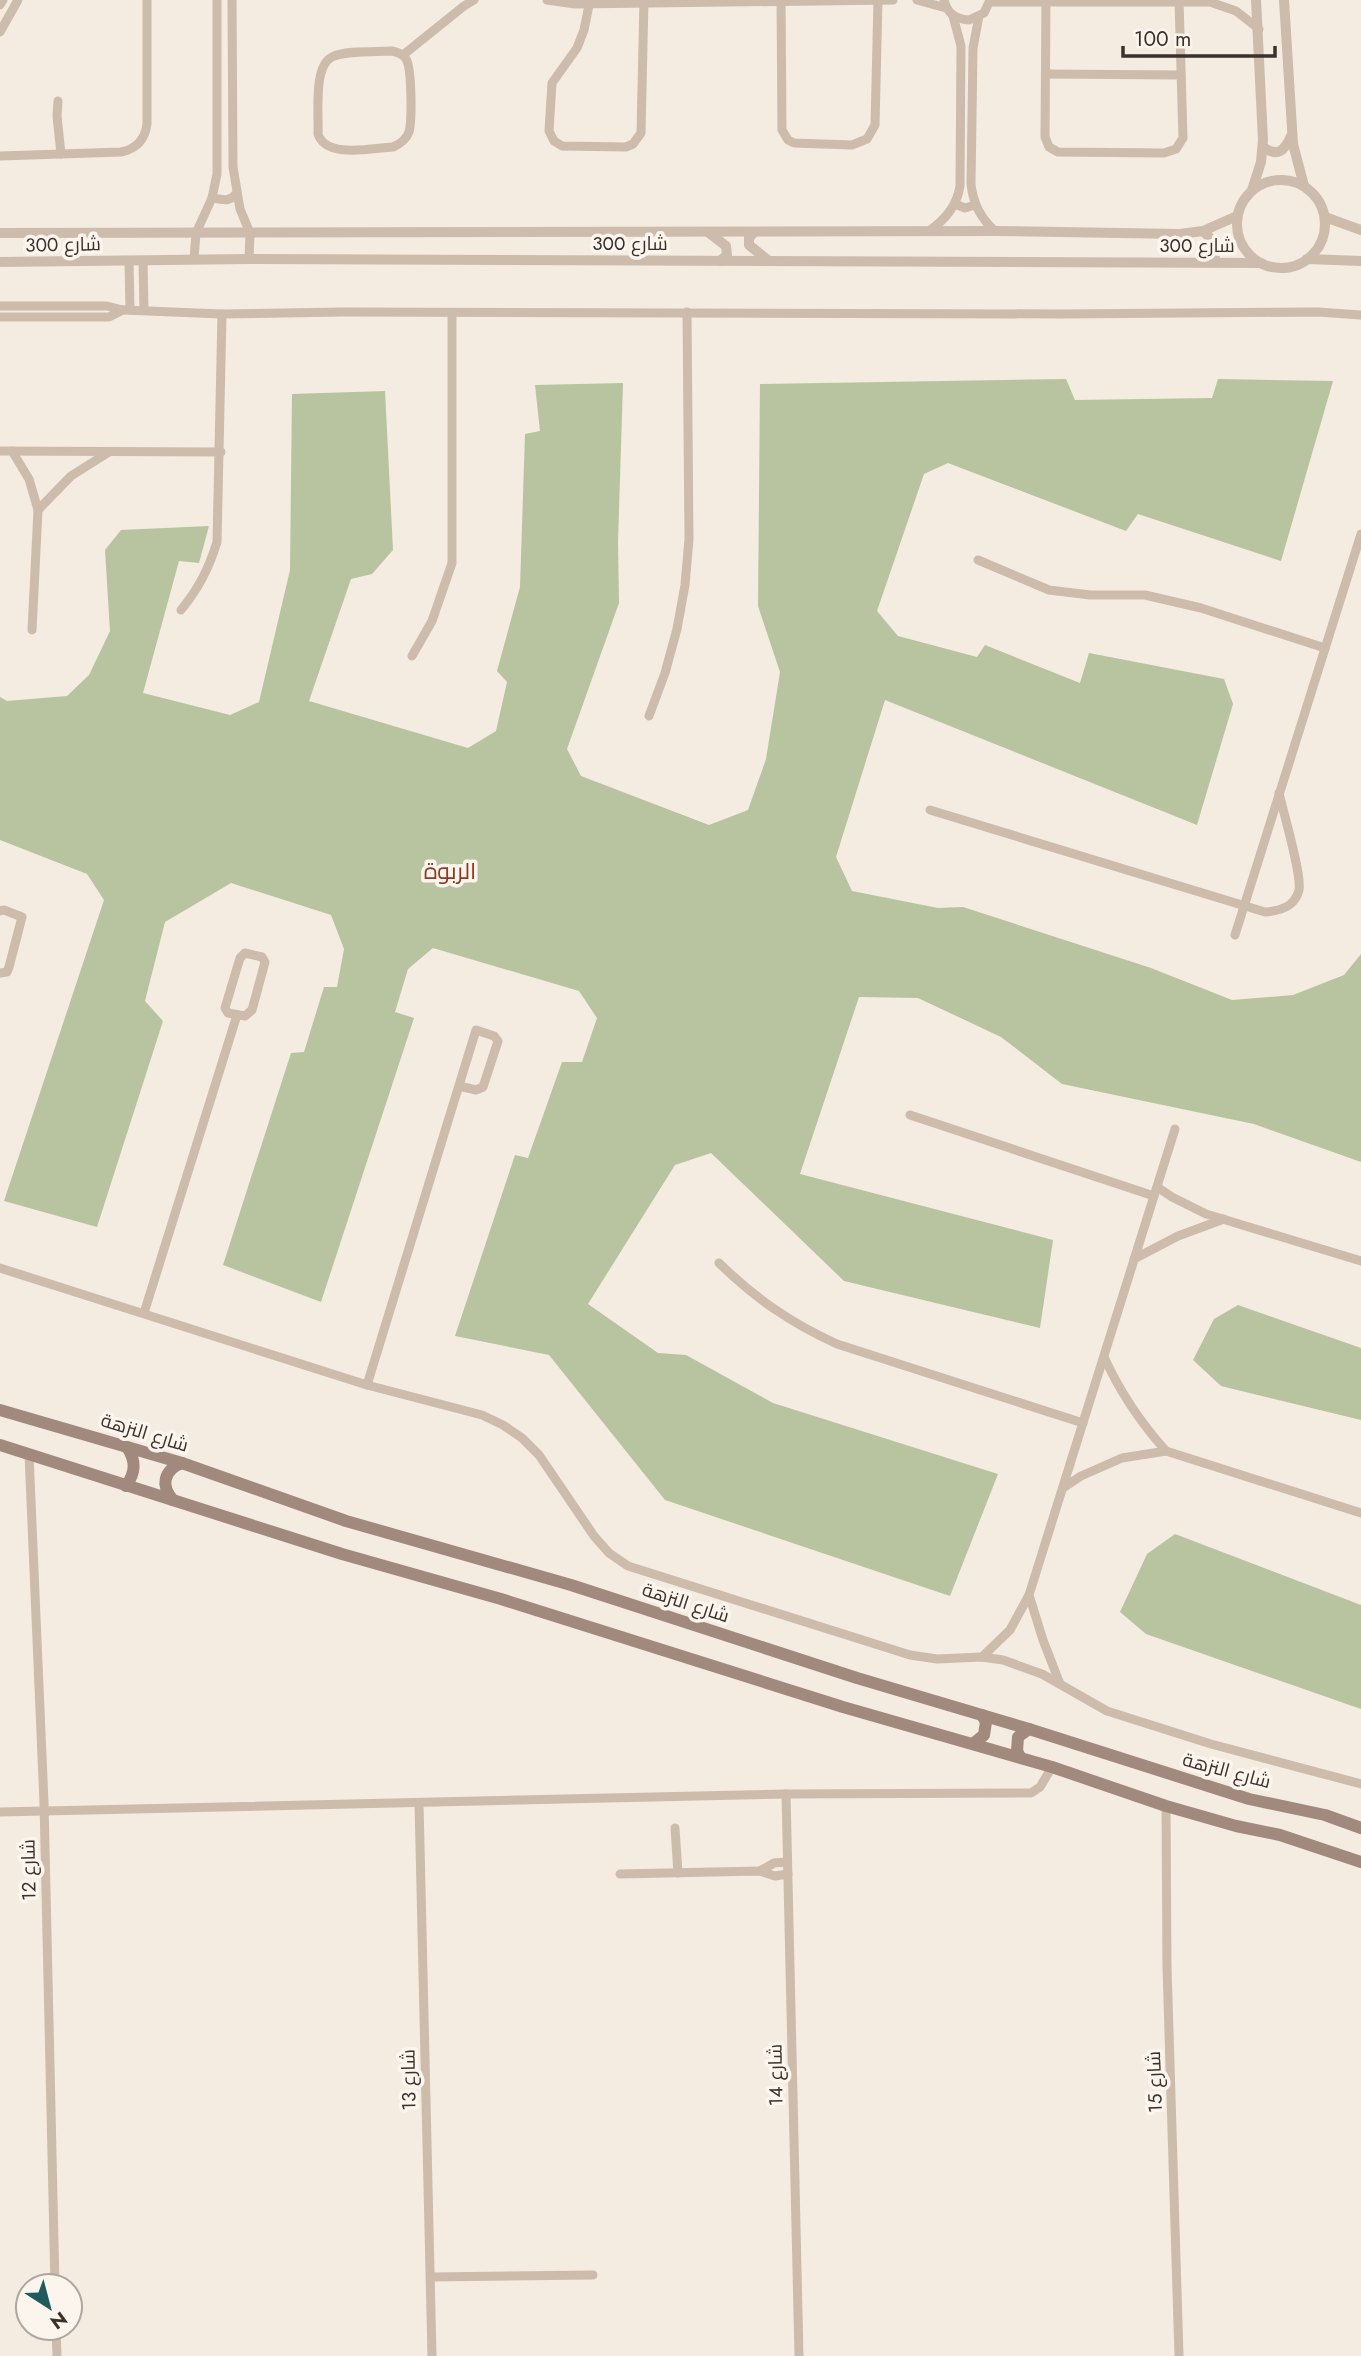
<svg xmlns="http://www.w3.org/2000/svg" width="1361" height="2356" font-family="Jost,Cairo,sans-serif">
	<rect width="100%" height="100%" fill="#f4ebe1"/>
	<g fill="#b8c4a0">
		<polygon points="1066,379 1075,400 1212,398 1218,379 1333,381 1281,561 1138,514 1126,531 948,463 924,474 877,611 898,636 977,657 985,645 1080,683 1089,653 1224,679 1233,704 1197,825 885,700 836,857 852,891 938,908 963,907 1151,968 1232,1000 1293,995 1344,975 1361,954 1361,1162 1254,1124 1062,1084 1001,1037 918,998 859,997 800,1174 1053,1240 1040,1328 844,1281 711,1153 675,1165 588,1304 658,1353 686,1355 773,1403 998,1474 950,1596 665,1500 549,1355 455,1336 515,1155 528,1158 562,1062 582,1062 597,1018 579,991 433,948 408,969 395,1012 414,1018 321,1302 223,1265 291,1053 304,1052 324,987 337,987 344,949 331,915 231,883 165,922 145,1001 163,1021 97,1227 4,1201 104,900 87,874 0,840 0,697 7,701 67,696 89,675 110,631 105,550 121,530 209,526 199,563 179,561 143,693 230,715 259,702 290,570 292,394 385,391 393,550 372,574 351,579 309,701 468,748 496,731 507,682 497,671 520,587 525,434 540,431 535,385 623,383 618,542 619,603 567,749 581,776 709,825 748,810 766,759 780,672 758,606 760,384"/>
		<polygon points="1238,1305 1361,1348 1361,1420 1221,1386 1193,1360 1214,1319"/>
		<polygon points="1175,1534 1361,1605 1361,1709 1146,1634 1120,1612 1147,1554"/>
	</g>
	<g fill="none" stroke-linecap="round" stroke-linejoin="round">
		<g stroke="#cdbbac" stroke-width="9">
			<polyline points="232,0 233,167 240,209 250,233 249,259"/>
			<polyline points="547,0 575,4 893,0"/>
			<polyline points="590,0 584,30 577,48 552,83 549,131 554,141 562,146 626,147 633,144 641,133 644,0"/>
			<polyline points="781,0 782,130 788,140 794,143 852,145 867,139 875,125 878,0"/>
			<polyline points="917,0 946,8"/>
			<path d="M 944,0 C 947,13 955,19 969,20 L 984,13 L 990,0"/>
			<polyline points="1046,0 1045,137 1049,147 1058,152 1164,153 1176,149 1183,138 1179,0"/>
			<polyline points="990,2 1210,2 1236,11 1259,29"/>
			<polyline points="0,5 3,0"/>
			<path d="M 979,16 L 973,48 L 971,184 C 973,203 980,218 995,231"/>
			<polyline points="0,32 18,0"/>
			<path d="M 392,51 C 398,52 403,54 406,59 C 412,68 412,122 409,132 C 406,140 400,144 393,147 C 372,148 326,159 318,134 C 319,115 313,66 332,57 C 346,50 376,52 392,51 Z"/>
			<polyline points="403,55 464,6 474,0"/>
			<polyline points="1046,74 1181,75"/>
			<polyline points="58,101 57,116 61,154"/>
			<path d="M 0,156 L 121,152 C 136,149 145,140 147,124 L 147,0"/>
			<path d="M 212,198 C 223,199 228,203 236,194"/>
			<polyline points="955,204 965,208 975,205"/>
			<path d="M 929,231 C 945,220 957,206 960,186 L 961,46 L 953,16"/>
			<polyline points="194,259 196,233 212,198 217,174 217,0"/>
			<polyline points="129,261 130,310"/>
			<polyline points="143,261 144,310"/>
			<polyline points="0,306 107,306 123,310 222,314 342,312 1062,314 1318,312 1361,315"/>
			<polyline points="0,317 109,317 123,310"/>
			<polyline points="0,451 221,452"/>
			<polyline points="12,451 29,479 38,510 32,630"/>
			<polyline points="38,510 71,476 109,452"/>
			<polyline points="978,560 1049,590 1090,595 1145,595 1201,608 1325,648"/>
			<path d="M 181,610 C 199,588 209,568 217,542 L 222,314"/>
			<polyline points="412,656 432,621 452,563 452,313"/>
			<polyline points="649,716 665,673 677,629 685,585 689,539 687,312"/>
			<path d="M 930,810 L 1265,912 C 1280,911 1295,907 1299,890 C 1302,875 1283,811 1279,793"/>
			<polyline points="0,911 4,910 22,917 9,967 7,972 0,973"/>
			<polyline points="1235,935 1361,534"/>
			<polygon points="245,953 262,957 265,962 252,1010 245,1016 228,1013 225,1008 240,958"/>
			<polyline points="910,1115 1154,1196"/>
			<polyline points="1157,1187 1172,1197 1206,1214 1361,1261"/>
			<polyline points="1134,1259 1178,1236 1224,1219"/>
			<path d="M 719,1263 C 756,1299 791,1323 837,1344 L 1083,1423"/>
			<polyline points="0,1268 367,1385 482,1415 503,1425 522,1438 539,1455 594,1536 609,1553 628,1566 910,1655 937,1659 982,1657 1003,1660 1042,1674 1107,1711 1211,1744 1361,1784"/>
			<polyline points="144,1313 237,1015"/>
			<path d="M 1104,1357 C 1120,1392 1140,1422 1166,1451"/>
			<polyline points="367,1385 476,1030 494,1036 498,1041 483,1087 476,1090 459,1086"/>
			<polyline points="29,1454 44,1803 55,2286"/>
			<polyline points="1063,1488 1081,1476 1122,1458 1166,1451 1361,1513"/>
			<polyline points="1029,1595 1043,1640 1060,1684"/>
			<polyline points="982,1657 1010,1630 1029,1595 1175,1129"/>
			<polyline points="786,1794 799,2356"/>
			<polyline points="419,1803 432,2356"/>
			<polyline points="1166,1806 1167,1967 1179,2356"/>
			<polyline points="0,1812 786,1794 1031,1793 1040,1787 1052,1767"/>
			<polyline points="675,1828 678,1873"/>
			<polyline points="760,1871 774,1863 787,1862"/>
			<polyline points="620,1874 760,1871 775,1876 788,1874"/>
			<polyline points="431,2277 593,2275"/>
			<polyline points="56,2328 57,2356"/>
		</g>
		<g stroke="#cdbbac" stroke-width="10">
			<polyline points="1284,0 1293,144 1304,186"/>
			<path d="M 1263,147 C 1278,158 1285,150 1291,136"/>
			<circle cx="1281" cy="224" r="44"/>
			<polyline points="1252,190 1261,162 1263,140 1256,0"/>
			<polyline points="1325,217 1361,230"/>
			<path d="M 1203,231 C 1213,239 1217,249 1214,262"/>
			<polyline points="708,232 726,246 727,255 720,261"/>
			<polyline points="754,232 749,238 749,245 769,261"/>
			<polyline points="0,233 995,231 1180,234 1203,231 1237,216"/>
			<polyline points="1307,259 1361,261"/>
			<polyline points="0,262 249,259 1261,263"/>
		</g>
		<g stroke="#a18a7d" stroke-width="12">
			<polyline points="0,1410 182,1463 346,1521 571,1585 857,1678 1029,1729 1249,1799 1325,1815 1361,1828"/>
			<polyline points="0,1445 342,1554 501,1599 843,1707 1052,1767 1166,1806 1236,1826 1280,1835 1361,1862"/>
			<path d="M 126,1486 C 136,1472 136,1461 127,1447"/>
			<path d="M 173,1500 C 160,1485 164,1470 182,1463"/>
			<polyline points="974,1743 984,1735 986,1722 982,1715"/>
			<polyline points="1020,1757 1017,1751 1018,1737 1029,1729"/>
		</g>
	</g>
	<g text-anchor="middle" stroke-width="7" stroke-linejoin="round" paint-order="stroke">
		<g font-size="19" fill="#3b302b" stroke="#fbf5ee">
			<text x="630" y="250">شارع 300</text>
			<text transform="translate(63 244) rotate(-1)" y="7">شارع 300</text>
			<text x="1197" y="252">شارع 300</text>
			<text transform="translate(145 1432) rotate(17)" y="7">شارع النزهة</text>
			<text transform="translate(686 1602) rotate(18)" y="7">شارع النزهة</text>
			<text transform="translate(1227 1770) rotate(15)" y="7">شارع النزهة</text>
			<text transform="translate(28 1870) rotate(-91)" y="7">شارع 12</text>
			<text transform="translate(775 2075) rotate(-91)" y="7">شارع 14</text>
			<text transform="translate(408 2080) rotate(-91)" y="7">شارع 13</text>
			<text transform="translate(1154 2082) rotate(-92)" y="7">شارع 15</text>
		</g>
		<g font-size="23" fill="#8c3b22" stroke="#fbf5ee">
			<text x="450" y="879">الربوة</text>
		</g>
	</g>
	<g transform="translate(49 2307) rotate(144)"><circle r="33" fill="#fbf5ee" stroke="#aea6a0" stroke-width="2"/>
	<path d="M0-5L12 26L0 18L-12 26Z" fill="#1f5a5e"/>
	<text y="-10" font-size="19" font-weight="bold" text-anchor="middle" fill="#3b302b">N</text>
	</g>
	<path d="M1123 46v10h152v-10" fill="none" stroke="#3b302b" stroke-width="3.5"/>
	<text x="1134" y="46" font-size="21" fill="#3b302b" stroke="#fbf5ee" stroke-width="5" paint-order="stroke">100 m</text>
</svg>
